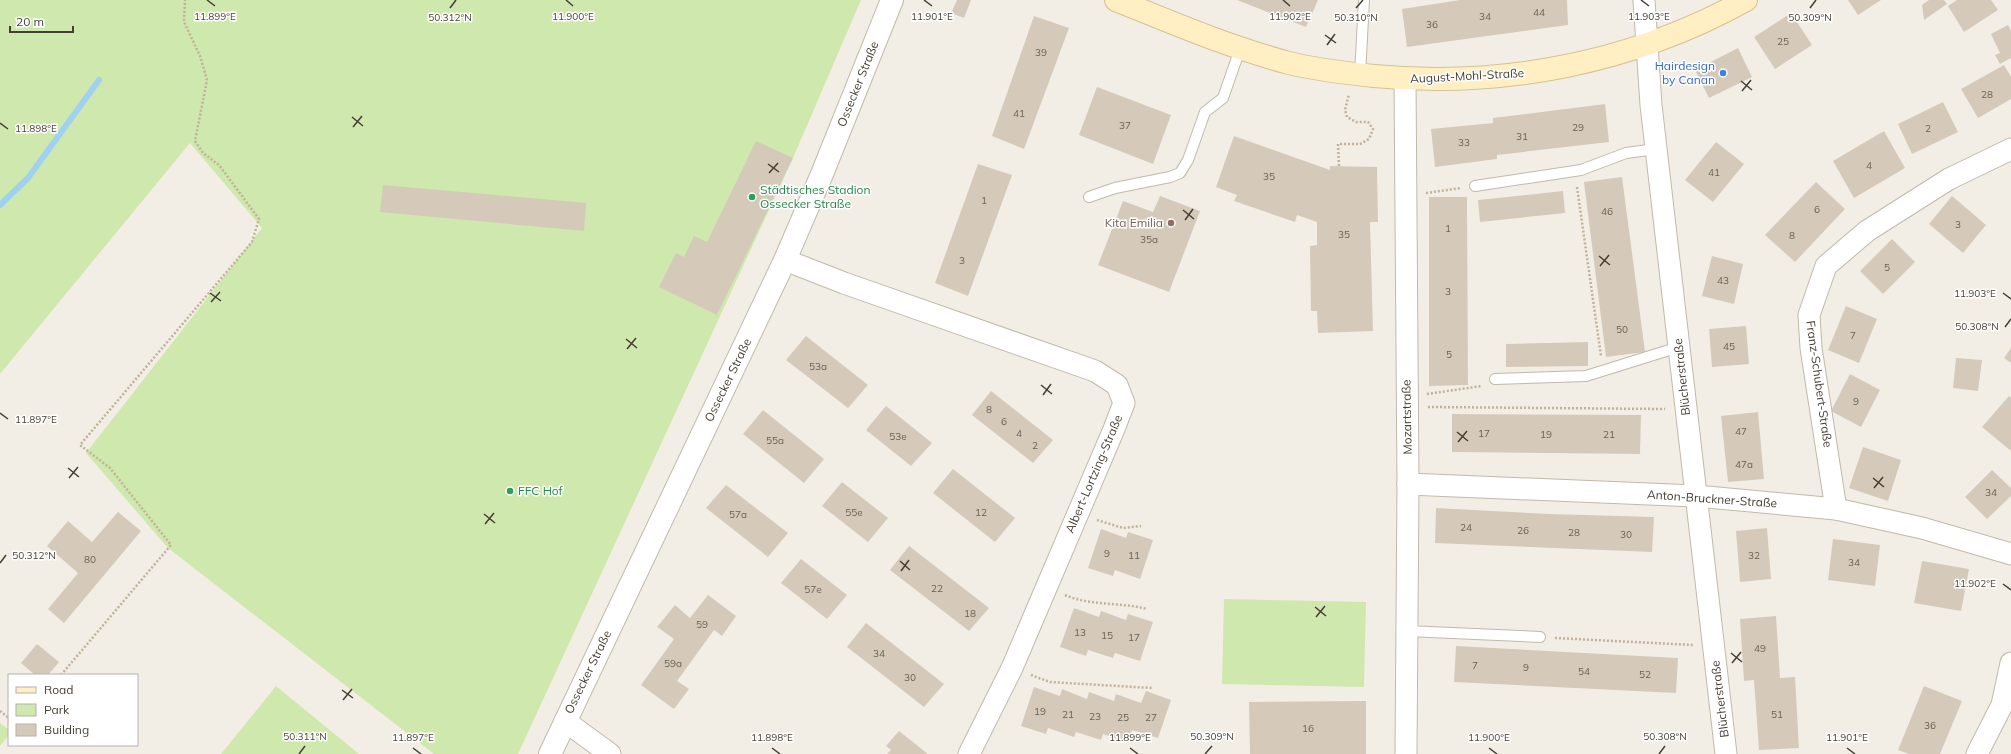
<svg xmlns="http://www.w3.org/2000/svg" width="2011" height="754" font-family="Mulish,sans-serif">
	<rect width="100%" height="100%" fill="#f3eee5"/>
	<g fill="#cfe8ad">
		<polygon points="0,0 861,0 793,158 518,754 434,754 168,548 86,453 262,228 190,143 0,374"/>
		<polygon points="1224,599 1366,602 1364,687 1222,684"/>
		<polygon points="276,686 359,754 221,754"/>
		<polygon points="0,723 9,730 9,735 0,746"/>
	</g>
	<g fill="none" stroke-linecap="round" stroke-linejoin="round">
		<polyline stroke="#a0d1f1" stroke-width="6" points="0,205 28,178 99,80"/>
	</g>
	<g fill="#d5caba">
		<polygon points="957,0 971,0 964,18 951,13"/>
		<polygon points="1237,0 1318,0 1306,27"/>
		<polygon points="1460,0 1567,0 1568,25 1407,47 1402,9"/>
		<polygon points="1848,0 1881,0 1858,15"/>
		<polygon points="1929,0 1944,0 1947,4 1924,20 1922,5"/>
		<polygon points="1957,0 1991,0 1998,10 1964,32 1948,6"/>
		<polygon points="1791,13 1812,45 1775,69 1754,37"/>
		<polygon points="1034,16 1069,28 1024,149 992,136"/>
		<polygon points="2008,25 2011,31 2011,58 2000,64 1995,55 2000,53 1991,34"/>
		<polygon points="1738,48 1752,77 1709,98 1695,70"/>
		<polygon points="2004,65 2011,77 2011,99 1978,118 1961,89"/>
		<polygon points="1097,87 1171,115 1153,164 1079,135"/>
		<polygon points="1943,102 1958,132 1912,154 1898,124"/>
		<polygon points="1605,104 1609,142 1497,155 1497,159 1435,167 1431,129 1493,123 1493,118"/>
		<polygon points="1884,131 1905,168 1854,198 1833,161"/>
		<polygon points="1234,136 1330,170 1330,166 1377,167 1378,222 1370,222 1373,331 1318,333 1317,311 1311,311 1310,246 1317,245 1317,222 1297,215 1295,222 1234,201 1237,195 1216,187"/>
		<polygon points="756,141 793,158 717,315 659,287 676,253 684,257 694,236 707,242"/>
		<polygon points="1716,142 1744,164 1713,202 1685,180"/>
		<polygon points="978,164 1012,175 968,296 935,283"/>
		<polygon points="1622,177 1645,352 1606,357 1584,182"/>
		<polygon points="1816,182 1845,209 1795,262 1765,235"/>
		<polygon points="383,185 586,203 584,231 380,212"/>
		<polygon points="1563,191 1565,213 1480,222 1478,200"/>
		<polygon points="1160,196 1200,211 1169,292 1098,265 1123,201 1153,212"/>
		<polygon points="1952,196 1986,225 1963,253 1929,224"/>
		<polygon points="1429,197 1467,197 1468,385 1429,386"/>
		<polygon points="1892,239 1915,262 1883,294 1860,271"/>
		<polygon points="1712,256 1743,264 1734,304 1702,296"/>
		<polygon points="1846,306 1877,319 1859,363 1828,350"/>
		<polygon points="1746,326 1749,364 1712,367 1709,329"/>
		<polygon points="806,336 868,385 848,408 786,360"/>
		<polygon points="1588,342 1588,366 1506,367 1506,344"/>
		<polygon points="2011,348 2011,363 2004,358"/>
		<polygon points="1956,358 1982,360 1978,391 1953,388"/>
		<polygon points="1850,374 1880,390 1861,427 1831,411"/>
		<polygon points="991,391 1053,440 1033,463 972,415"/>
		<polygon points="2009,396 2011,398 2011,451 1982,427"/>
		<polygon points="886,406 932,443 911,466 866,430"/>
		<polygon points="763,410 824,459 804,483 743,434"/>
		<polygon points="1758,412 1764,479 1728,482 1721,416"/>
		<polygon points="1452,414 1641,415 1640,454 1452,452"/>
		<polygon points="1863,447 1901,460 1888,501 1849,488"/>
		<polygon points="953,469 1015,518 995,542 933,493"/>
		<polygon points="1992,470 2011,488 2011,496 1987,519 1965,497"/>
		<polygon points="842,482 888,518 868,542 822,506"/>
		<polygon points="726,485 788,533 768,557 706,508"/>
		<polygon points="1436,508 1549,514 1654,517 1652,552 1435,543"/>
		<polygon points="118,512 141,531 64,623 48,609 78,573 47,546 68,521 92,542"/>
		<polygon points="1767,528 1771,579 1740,582 1736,531"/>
		<polygon points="1101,529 1126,538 1128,532 1153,540 1140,579 1115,570 1113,576 1088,568"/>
		<polygon points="1833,539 1880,545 1875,586 1828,580"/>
		<polygon points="909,546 989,608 969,631 890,570"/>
		<polygon points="801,559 847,595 827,619 781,583"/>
		<polygon points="1922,561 1969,569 1961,611 1914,603"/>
		<polygon points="708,595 736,616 722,636 714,630 677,681 689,689 674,709 641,685 674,639 657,627 675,605 690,618"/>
		<polygon points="1074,608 1099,617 1101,611 1126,620 1128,614 1153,622 1140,661 1115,653 1113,658 1088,650 1086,656 1060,647"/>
		<polygon points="1776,616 1780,678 1795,677 1799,748 1759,750 1754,680 1744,681 1740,619"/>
		<polygon points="866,623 944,684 924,707 847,647"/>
		<polygon points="37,644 59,662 48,675 35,675 21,663"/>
		<polygon points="1456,646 1678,658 1676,693 1454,682"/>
		<polygon points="1924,686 1962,701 1940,754 1909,754 1898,750"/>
		<polygon points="1034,687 1060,696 1062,689 1087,699 1089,692 1114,701 1116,694 1141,703 1146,691 1171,700 1158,738 1132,730 1128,742 1103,734 1101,740 1076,732 1074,737 1048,728 1046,734 1021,726"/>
		<polygon points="1366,701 1366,754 1250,754 1249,702"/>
		<polygon points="899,731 928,754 887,754 891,750 886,746"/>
	</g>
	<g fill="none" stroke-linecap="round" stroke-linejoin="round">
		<defs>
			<g id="service">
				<polyline points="1360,75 1364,0"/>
				<polyline points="1475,186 1581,170 1626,153 1656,149"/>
				<polyline points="1089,197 1115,188 1170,177 1180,173 1188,160 1205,112 1223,98 1240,49"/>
				<polyline points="1495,379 1586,376 1679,347"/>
				<polyline points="1407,631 1540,637"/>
			</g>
			<g id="minor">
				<polyline points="1644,0 1651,105 1726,754"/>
				<polyline points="1405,79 1408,484 1406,754"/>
				<polyline points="785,260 844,283 1095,371 1117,385 1124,403 1114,429 1012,668 969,754"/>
				<polyline points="1408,484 1696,496 1836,509 1922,528 2011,554"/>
				<polyline points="1836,509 1811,348 1809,315 1826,266 1867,231 1949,179 2011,149"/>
				<polyline points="565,721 610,754"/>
				<polyline points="1977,754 2002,705 2011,663"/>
			</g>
			<polyline id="tertiary" points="550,754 785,260 822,174 892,0"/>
			<path id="secondary" d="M 1116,0 C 1173,23 1229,47 1289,63 C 1317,70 1345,73 1374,76 C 1502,88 1633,63 1746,0"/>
		</defs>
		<use href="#service" stroke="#c1b9aa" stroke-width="12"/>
		<use href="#minor" stroke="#c1b9aa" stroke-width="23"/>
		<use href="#tertiary" stroke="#c1b9aa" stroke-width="24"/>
		<use href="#secondary" stroke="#d4c294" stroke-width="24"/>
		<g stroke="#c0b198" stroke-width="2.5" stroke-dasharray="2 2" stroke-linecap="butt">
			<polyline points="1339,166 1338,144 1360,144 1369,139 1373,129 1368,122 1356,122 1347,117 1345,110 1349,94"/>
			<polyline points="1577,187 1601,356"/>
			<polyline points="1426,193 1461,188"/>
			<polyline points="1427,394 1482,386"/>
			<polyline points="1428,407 1665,409"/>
			<polyline points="1097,520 1123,528 1141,526"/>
			<path d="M 1065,595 C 1090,606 1120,602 1147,609"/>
			<polyline points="1555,638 1693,645"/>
			<polyline points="61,675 171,545 110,468 80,445 252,242 259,219 219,165 203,153 195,141 207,80 200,56 184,22 185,0"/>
			<polyline points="1031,675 1050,682 1152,688"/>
			<polyline points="0,711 9,718"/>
		</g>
		<use href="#service" stroke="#fff" stroke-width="10"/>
		<use href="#minor" stroke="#fff" stroke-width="21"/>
		<use href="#tertiary" stroke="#fff" stroke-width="22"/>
		<use href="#secondary" stroke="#ffefc3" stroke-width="22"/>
	</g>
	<path fill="none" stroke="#453e34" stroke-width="1.5" d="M 207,0 L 215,6M 566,0 L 573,6M 924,0 L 932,6M 1283,0 L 1290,6M 1641,0 L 1649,6M 450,8 L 456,0M 1356,8 L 1363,0M 1810,8 L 1816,0M 1325,35 L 1336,43M 1327,45 L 1335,34M 1741,81 L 1752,90M 1742,91 L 1751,80M 352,117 L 363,126M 0,123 L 8,129M 353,127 L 362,116M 768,164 L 779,172M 769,173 L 778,163M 1183,210 L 1194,219M 1185,220 L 1193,209M 1599,256 L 1610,265M 1600,266 L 1609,255M 210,293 L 221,301M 2003,293 L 2011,299M 211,302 L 220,292M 2005,327 L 2011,319M 626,339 L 637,348M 627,349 L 636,338M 1041,385 L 1052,394M 1043,395 L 1051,384M 0,413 L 8,419M 1457,432 L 1468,441M 1458,442 L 1467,431M 68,468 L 79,477M 69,478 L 78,467M 1873,478 L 1884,487M 1874,488 L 1883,477M 484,514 L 495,523M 485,524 L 494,513M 900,561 L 910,570M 0,563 L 6,555M 901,571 L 909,560M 2003,584 L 2011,590M 1315,607 L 1326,616M 1316,617 L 1325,606M 1731,653 L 1742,662M 1732,663 L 1741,652M 342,690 L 353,698M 343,700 L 352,689M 413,748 L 421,754M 772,748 L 780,754M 1130,748 L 1138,754M 1489,748 L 1497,754M 1847,748 L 1855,754M 299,754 L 305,746M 1205,754 L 1212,746M 1659,754 L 1665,746"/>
	<circle fill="#3f7fe0" stroke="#fff" stroke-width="1.5" cx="1723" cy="73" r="4"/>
	<g fill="#2e9e5b" stroke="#fff" stroke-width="1.5">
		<circle cx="752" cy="197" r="4"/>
		<circle cx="510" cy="491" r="4"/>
	</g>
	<circle fill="#8d6e63" stroke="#fff" stroke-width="1.5" cx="1171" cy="223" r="4"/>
	<g text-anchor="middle" stroke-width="3" stroke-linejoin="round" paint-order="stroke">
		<g font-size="10" fill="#696156">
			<text x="1539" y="16">44</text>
			<text x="1485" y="20">34</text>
			<text x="1432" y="28">36</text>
			<text x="1783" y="45">25</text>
			<text x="1041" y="56">39</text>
			<text x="1987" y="98">28</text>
			<text x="1019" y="117">41</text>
			<text x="1125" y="129">37</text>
			<text x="1578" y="131">29</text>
			<text x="1928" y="132">2</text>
			<text x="1522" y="140">31</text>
			<text x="1464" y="146">33</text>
			<text x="1869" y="169">4</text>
			<text x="1714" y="176">41</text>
			<text x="1269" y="180">35</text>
			<text x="984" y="204">1</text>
			<text x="1817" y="213">6</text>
			<text x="1607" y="215">46</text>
			<text x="1958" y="228">3</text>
			<text x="1448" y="232">1</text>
			<text x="1344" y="238">35</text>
			<text x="1792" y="239">8</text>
			<text x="1149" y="243">35a</text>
			<text x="962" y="264">3</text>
			<text x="1887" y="271">5</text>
			<text x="1723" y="284">43</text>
			<text x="1448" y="295">3</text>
			<text x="1622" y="333">50</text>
			<text x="1853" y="339">7</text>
			<text x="1729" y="350">45</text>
			<text x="1449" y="358">5</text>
			<text x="818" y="370">53a</text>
			<text x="1856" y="405">9</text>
			<text x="989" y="413">8</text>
			<text x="1004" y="425">6</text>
			<text x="1741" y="435">47</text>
			<text x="1019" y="437">4</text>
			<text x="1484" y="437">17</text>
			<text x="1546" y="438">19</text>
			<text x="1609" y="438">21</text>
			<text x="898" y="440">53e</text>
			<text x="775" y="444">55a</text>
			<text x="1035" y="449">2</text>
			<text x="1744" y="468">47a</text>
			<text x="1991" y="496">34</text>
			<text x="854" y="516">55e</text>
			<text x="981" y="516">12</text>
			<text x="738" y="518">57a</text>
			<text x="1466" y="531">24</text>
			<text x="1523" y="534">26</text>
			<text x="1574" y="536">28</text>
			<text x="1626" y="538">30</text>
			<text x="1107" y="557">9</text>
			<text x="1134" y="559">11</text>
			<text x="1754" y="559">32</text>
			<text x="90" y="563">80</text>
			<text x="1854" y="566">34</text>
			<text x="937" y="592">22</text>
			<text x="813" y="593">57e</text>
			<text x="970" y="617">18</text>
			<text x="702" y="628">59</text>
			<text x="1080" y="636">13</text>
			<text x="1107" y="639">15</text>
			<text x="1134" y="641">17</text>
			<text x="1760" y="652">49</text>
			<text x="879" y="657">34</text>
			<text x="673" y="667">59a</text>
			<text x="1475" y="669">7</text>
			<text x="1526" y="671">9</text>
			<text x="1584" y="675">54</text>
			<text x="1645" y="678">52</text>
			<text x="910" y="681">30</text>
			<text x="1040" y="715">19</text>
			<text x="1068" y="718">21</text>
			<text x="1777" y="718">51</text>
			<text x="1095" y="720">23</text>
			<text x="1123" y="721">25</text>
			<text x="1151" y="721">27</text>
			<text x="1930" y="729">36</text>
			<text x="1308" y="732">16</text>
		</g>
		<g font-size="12" fill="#366cbe" stroke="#fff" text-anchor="end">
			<text x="1715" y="70">Hairdesign<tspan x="1715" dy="14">by Canan</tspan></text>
		</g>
		<g font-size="12" fill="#453e34" stroke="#fff">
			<text transform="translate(1467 76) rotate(-3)" y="4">August-Mohl-Straße</text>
			<text transform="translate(858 84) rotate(-68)" y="4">Ossecker Straße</text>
			<text transform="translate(1682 377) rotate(-96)" y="4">Blücherstraße</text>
			<text transform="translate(728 380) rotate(-64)" y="4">Ossecker Straße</text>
			<text transform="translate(1819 384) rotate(82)" y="4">Franz-Schubert-Straße</text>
			<text transform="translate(1407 417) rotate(-91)" y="4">Mozartstraße</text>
			<text transform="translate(1094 474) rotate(-67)" y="4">Albert-Lortzing-Straße</text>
			<text transform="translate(1712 499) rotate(4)" y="4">Anton-Bruckner-Straße</text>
			<text transform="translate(588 672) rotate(-64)" y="4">Ossecker Straße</text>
			<text transform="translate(1720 699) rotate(-97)" y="4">Blücherstraße</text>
		</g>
		<g font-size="12" fill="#27864d" stroke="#fff" text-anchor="start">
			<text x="760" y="194">Städtisches Stadion<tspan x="760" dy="14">Ossecker Straße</tspan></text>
			<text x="518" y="495">FFC Hof</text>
		</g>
		<g font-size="12" fill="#785e54" stroke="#fff" text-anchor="end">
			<text x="1163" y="227">Kita Emilia</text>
		</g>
	</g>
	<g font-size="10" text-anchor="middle" fill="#453e34" stroke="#fff" stroke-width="3" stroke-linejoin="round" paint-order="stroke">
		<text x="1290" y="20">11.902°E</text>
		<text x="215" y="20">11.899°E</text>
		<text x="573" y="20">11.900°E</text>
		<text x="932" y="20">11.901°E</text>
		<text x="1649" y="20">11.903°E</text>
		<text x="450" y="21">50.312°N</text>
		<text x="1356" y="21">50.310°N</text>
		<text x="1810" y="21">50.309°N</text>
		<text x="36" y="132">11.898°E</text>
		<text x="1975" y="297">11.903°E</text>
		<text x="1977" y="330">50.308°N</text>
		<text x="36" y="423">11.897°E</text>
		<text x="34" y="559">50.312°N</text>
		<text x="1975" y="587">11.902°E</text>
		<text x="305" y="740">50.311°N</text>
		<text x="1212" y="740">50.309°N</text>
		<text x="1665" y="740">50.308°N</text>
		<text x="413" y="741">11.897°E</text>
		<text x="772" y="741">11.898°E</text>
		<text x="1130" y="741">11.899°E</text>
		<text x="1489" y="741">11.900°E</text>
		<text x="1847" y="741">11.901°E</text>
	</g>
	<rect x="8" y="674" width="130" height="72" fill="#ffffff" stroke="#b5b2ae"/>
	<rect x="16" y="687" width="20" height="6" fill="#ffefc3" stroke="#b5b2ae"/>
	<text x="44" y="694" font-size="12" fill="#453e34">Road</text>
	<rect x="16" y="704" width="20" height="12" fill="#cfe8ad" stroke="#b5b2ae"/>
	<text x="44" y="714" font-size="12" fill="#453e34">Park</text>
	<rect x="16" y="724" width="20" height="12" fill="#d5caba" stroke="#b5b2ae"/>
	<text x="44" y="734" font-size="12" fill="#453e34">Building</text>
	<path d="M10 26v6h63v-6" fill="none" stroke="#453e34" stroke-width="2"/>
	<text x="16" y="26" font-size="12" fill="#453e34" stroke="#ffffff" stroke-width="3" paint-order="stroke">20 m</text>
</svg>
